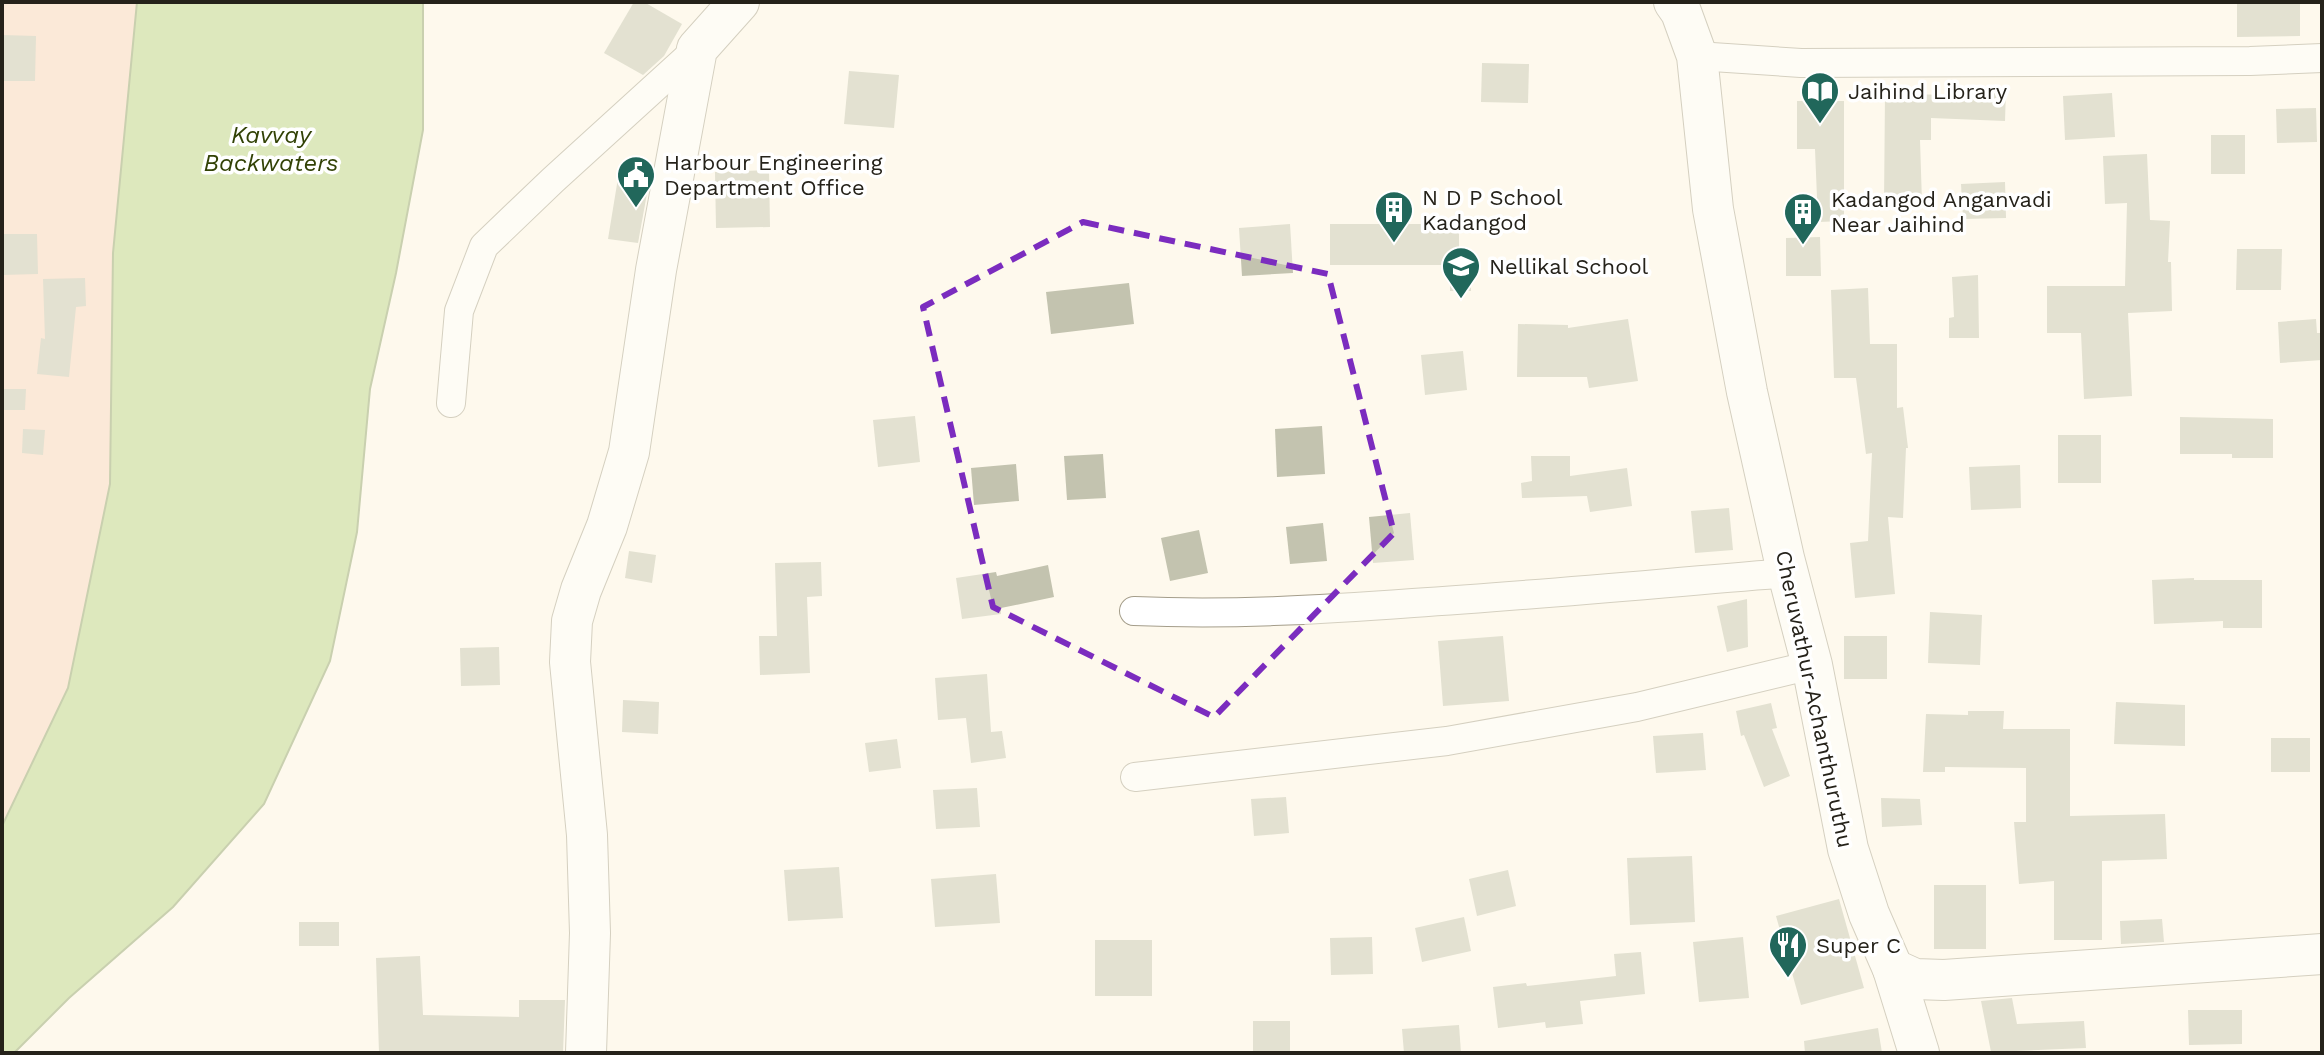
<svg xmlns="http://www.w3.org/2000/svg" width="2324" height="1055" font-family="'Work Sans',sans-serif">
	<rect width="100%" height="100%" fill="#fef9ed"/>
	<polygon fill="#f9d4be" points="2,2 137,2 113,253 110,484 68,688 2,826"/>
	<polygon fill="#b6d283" stroke="#8a9d64" stroke-width="2" points="137,2 423,2 423,130 396,273 370,389 357,532 330,661 264,804 173,907 69,998 14,1053 2,1053 2,826 68,688 110,484 113,253"/>
	<g fill="#c3c3af">
		<polygon points="634,2 644,2 682,24 664,56 643,75 604,53"/>
		<polygon points="2237,2 2300,2 2300,36 2237,37"/>
		<polygon points="2,35 36,36 35,81 2,81"/>
		<polygon points="1482,63 1529,64 1528,103 1481,102"/>
		<polygon points="849,71 899,75 894,128 844,124"/>
		<polygon points="1968,88 2006,89 2005,121 1931,118 1931,140 1920,140 1922,203 1884,204 1885,94 1968,95"/>
		<polygon points="2112,93 2115,137 2065,140 2063,96"/>
		<polygon points="1797,101 1844,101 1844,221 1818,222 1815,149 1797,149"/>
		<polygon points="2316,108 2317,142 2277,143 2276,109"/>
		<rect x="2211" y="135" width="34" height="39"/>
		<polygon points="2147,154 2150,220 2170,221 2168,262 2171,262 2172,311 2128,313 2132,396 2084,399 2081,333 2047,333 2047,286 2125,286 2127,203 2105,204 2103,156"/>
		<polygon points="769,170 770,227 716,228 715,172"/>
		<polygon points="619,172 650,177 638,243 608,239"/>
		<polygon points="2005,182 2006,218 1963,219 1961,184"/>
		<polygon points="1290,224 1293,273 1242,276 1239,228"/>
		<rect x="1330" y="224" width="129" height="41"/>
		<polygon points="2,234 37,234 38,274 2,275"/>
		<polygon points="1820,237 1821,276 1786,276 1786,238"/>
		<polygon points="2237,249 2282,249 2281,290 2236,290"/>
		<polygon points="1471,264 1471,291 1450,291 1450,265"/>
		<polygon points="1978,275 1979,338 1949,338 1949,318 1954,317 1952,277"/>
		<polygon points="85,278 86,306 76,307 69,377 37,374 41,338 45,339 43,279"/>
		<polygon points="1129,283 1134,324 1051,334 1046,292"/>
		<polygon points="1868,288 1870,344 1897,344 1897,408 1903,407 1908,448 1906,448 1903,518 1888,517 1895,594 1855,598 1850,543 1868,541 1872,453 1866,454 1856,378 1834,378 1831,290"/>
		<polygon points="1628,319 1638,381 1589,388 1587,377 1517,377 1518,324 1568,325 1568,328"/>
		<polygon points="2316,319 2317,333 2322,333 2322,360 2280,363 2278,322"/>
		<polygon points="1463,351 1467,390 1425,395 1421,355"/>
		<polygon points="2,389 26,389 25,410 2,410"/>
		<polygon points="915,416 920,462 878,467 873,420"/>
		<polygon points="2180,417 2273,419 2273,458 2232,458 2232,454 2180,454"/>
		<polygon points="1322,426 1325,474 1277,477 1275,429"/>
		<polygon points="23,429 45,430 43,455 22,453"/>
		<rect x="2058" y="435" width="43" height="48"/>
		<polygon points="1103,454 1106,498 1067,500 1064,456"/>
		<polygon points="1531,456 1570,456 1570,476 1627,468 1632,506 1590,512 1587,496 1522,498 1521,483 1532,481"/>
		<polygon points="1016,464 1019,501 974,505 971,468"/>
		<polygon points="2020,465 2021,508 1971,510 1969,467"/>
		<polygon points="1729,508 1733,550 1695,553 1691,511"/>
		<polygon points="1410,513 1414,560 1373,563 1369,517"/>
		<polygon points="1323,523 1327,561 1290,564 1286,527"/>
		<polygon points="1199,530 1208,573 1170,581 1161,538"/>
		<polygon points="629,551 656,555 652,583 625,578"/>
		<polygon points="821,562 822,596 807,597 810,673 760,675 759,636 777,636 775,563"/>
		<polygon points="1048,565 1054,597 1001,608 1001,614 962,619 956,578 996,572 997,576"/>
		<polygon points="2194,578 2194,580 2262,580 2262,628 2223,628 2223,621 2154,624 2152,580"/>
		<polygon points="1747,599 1748,647 1727,652 1717,606"/>
		<polygon points="1930,612 1982,615 1980,665 1928,663"/>
		<polygon points="1503,636 1509,701 1443,706 1438,641"/>
		<rect x="1844" y="636" width="43" height="43"/>
		<polygon points="499,647 500,685 461,686 460,648"/>
		<polygon points="987,674 991,732 1002,731 1006,758 971,763 966,718 938,720 935,678"/>
		<polygon points="623,700 659,702 658,734 622,732"/>
		<polygon points="2116,702 2185,705 2185,746 2114,744"/>
		<polygon points="1771,703 1777,728 1772,729 1790,776 1764,787 1744,735 1741,736 1736,711"/>
		<polygon points="1968,711 2004,711 2003,729 2070,729 2070,816 2165,814 2167,859 2102,861 2102,940 2054,940 2054,881 2019,884 2014,822 2026,822 2026,768 1945,767 1945,772 1923,772 1926,714 1968,715"/>
		<polygon points="1703,733 1706,770 1656,773 1653,736"/>
		<rect x="2271" y="738" width="39" height="34"/>
		<polygon points="897,739 901,768 869,772 865,743"/>
		<polygon points="977,788 980,827 936,829 933,790"/>
		<polygon points="1286,797 1289,833 1254,836 1251,799"/>
		<polygon points="1881,798 1920,799 1922,825 1882,827"/>
		<polygon points="1692,856 1695,922 1630,925 1627,858"/>
		<polygon points="839,867 843,918 788,921 784,870"/>
		<polygon points="1508,870 1516,906 1477,916 1469,879"/>
		<polygon points="996,874 1000,923 935,927 931,879"/>
		<rect x="1934" y="885" width="52" height="64"/>
		<polygon points="1839,899 1864,988 1801,1005 1776,916"/>
		<polygon points="1464,917 1471,951 1422,962 1415,928"/>
		<polygon points="2162,919 2164,942 2121,944 2120,921"/>
		<rect x="299" y="922" width="40" height="24"/>
		<polygon points="1372,937 1373,974 1331,975 1330,938"/>
		<polygon points="1743,937 1749,998 1699,1002 1693,942"/>
		<rect x="1095" y="940" width="57" height="56"/>
		<polygon points="1641,952 1645,994 1580,1001 1583,1024 1546,1028 1545,1022 1498,1028 1493,987 1526,983 1527,986 1616,976 1614,954"/>
		<polygon points="420,956 423,1015 519,1017 519,1000 565,1000 563,1053 379,1053 376,958"/>
		<polygon points="2012,998 2017,1024 2084,1021 2086,1048 1991,1052 1981,1001"/>
		<polygon points="2188,1010 2242,1010 2242,1044 2189,1045"/>
		<rect x="1253" y="1021" width="37" height="32"/>
		<polygon points="1459,1025 1461,1053 1404,1053 1402,1029"/>
		<polygon points="1878,1028 1882,1053 1805,1053 1804,1041"/>
	</g>
	<g fill="none" stroke-linecap="round" stroke-linejoin="round">
		<defs>
			<g id="street">
				<polyline points="1697,56 1801,63 2250,61 2322,58"/>
				<polyline points="451,403 459,311 484,246 553,180 697,49"/>
				<path d="M 1134,611 C 1227,615 1319,610 1413,603 C 1538,595 1663,583 1788,573"/>
				<polyline points="1135,777 1447,741 1637,707 1812,665"/>
			</g>
			<g id="secondary">
				<polyline points="1674,2 1681,12 1697,56 1713,209 1747,392 1784,558 1812,665 1848,849 1869,914 1893,969 1915,979 1944,980 2322,954"/>
				<polyline points="1893,969 1919,1053"/>
				<polyline points="586,1053 590,933 587,835 570,662 572,621 581,590 607,526 629,452 656,270 697,49 739,2"/>
			</g>
		</defs>
		<use href="#street" stroke="#a49d8a" stroke-width="30"/>
		<use href="#secondary" stroke="#a49d8a" stroke-width="42"/>
		<use href="#street" stroke="#fff" stroke-width="28"/>
		<use href="#secondary" stroke="#fff" stroke-width="40"/>
	</g>
	<path d="M0 0H2324V1055H0ZM 1083,222 L 1328,274 L 1394,533 L 1214,717 L 993,607 L 923,307 Z" fill="#fef9ed" fill-opacity=".55" fill-rule="evenodd"/>
	<path fill="none" stroke="#7b2cbf" stroke-width="6" stroke-dasharray="16 10" stroke-linejoin="round" d="M 1083,222 L 1328,274 L 1394,533 L 1214,717 L 993,607 L 923,307 Z"/>
	<defs>
		<symbol id="library-pin" viewBox="-11 -11 22 30"><path d="M0 17L-7.5 6A9.5 9.5 0 1 1 7.5 6Z" fill="#21675b" stroke="#fff"/><path d="M-6-4Q-3-5.5-.7-3.5V5Q-3 3-6 4ZM6-4Q3-5.5 .7-3.5V5Q3 3 6 4Z" fill="#fff"/></symbol>
		<symbol id="civic-pin" viewBox="-11 -11 22 30"><path d="M0 17L-7.5 6A9.5 9.5 0 1 1 7.5 6Z" fill="#21675b" stroke="#fff"/><path d="M-.6-6.5H3V-4.5H.6V-3L4-1V1h2V6H-6V1h2V-1L-.6-3ZM-1.2 2.5V6h2.4V2.5Z" fill="#fff"/></symbol>
		<symbol id="building-pin" viewBox="-11 -11 22 30"><path d="M0 17L-7.5 6A9.5 9.5 0 1 1 7.5 6Z" fill="#21675b" stroke="#fff"/><path d="M-4-6H4V6H1V3H-1V6H-4ZM-2.5-4.3h1.7v1.8h-1.7ZM.8-4.3h1.7v1.8H.8ZM-2.5-1h1.7V.8h-1.7ZM.8-1h1.7V.8H.8Z" fill="#fff"/></symbol>
		<symbol id="school-pin" viewBox="-11 -11 22 30"><path d="M0 17L-7.5 6A9.5 9.5 0 1 1 7.5 6Z" fill="#21675b" stroke="#fff"/><path d="M0-5L7-2L0 1L-7-2ZM-4 1L0 2.5L4 1V4Q0 6-4 4Z" fill="#fff"/></symbol>
		<symbol id="restaurant-pin" viewBox="-11 -11 22 30"><path d="M0 17L-7.5 6A9.5 9.5 0 1 1 7.5 6Z" fill="#21675b" stroke="#fff"/><path d="M-5-6h1v4h1v-4h1v4h1v-4h1v5L-1.5 .5V6h-2V.5L-5-1ZM5-6V6H3V1.5H1.5Q1.5-4 5-6Z" fill="#fff"/></symbol>
	</defs>
	<g fill-rule="evenodd">
		<use href="#library-pin" x="1798" y="69" width="44" height="60"/>
		<use href="#civic-pin" x="614" y="153" width="44" height="60"/>
		<use href="#building-pin" x="1372" y="188" width="44" height="60"/>
		<use href="#building-pin" x="1781" y="190" width="44" height="60"/>
		<use href="#school-pin" x="1439" y="244" width="44" height="60"/>
		<use href="#restaurant-pin" x="1766" y="923" width="44" height="60"/>
	</g>
	<g text-anchor="middle" stroke-width="7" stroke-linejoin="round" paint-order="stroke">
		<g font-size="22" fill="#25221a" stroke="#fff" text-anchor="start">
			<text x="1848" y="99">Jaihind Library</text>
			<text x="664" y="170">Harbour Engineering<tspan x="664" dy="25">Department Office</tspan></text>
			<text x="1422" y="205">N D P School<tspan x="1422" dy="25">Kadangod</tspan></text>
			<text x="1831" y="207">Kadangod Anganvadi<tspan x="1831" dy="25">Near Jaihind</tspan></text>
			<text x="1489" y="274">Nellikal School</text>
			<text x="1816" y="953">Super C</text>
		</g>
		<g font-size="22" fill="#25221a" stroke="#fff">
			<text transform="translate(1815 699) rotate(78)" y="8">Cheruvathur-Achanthuruthu</text>
		</g>
		<g font-size="24" font-style="italic" fill="#324206" stroke="#fff">
			<text x="271" y="143">Kavvay<tspan x="271" dy="28">Backwaters</tspan></text>
		</g>
	</g>
	<rect width="2324" height="1055" fill="none" stroke="#25221a" stroke-width="8"/>
</svg>
